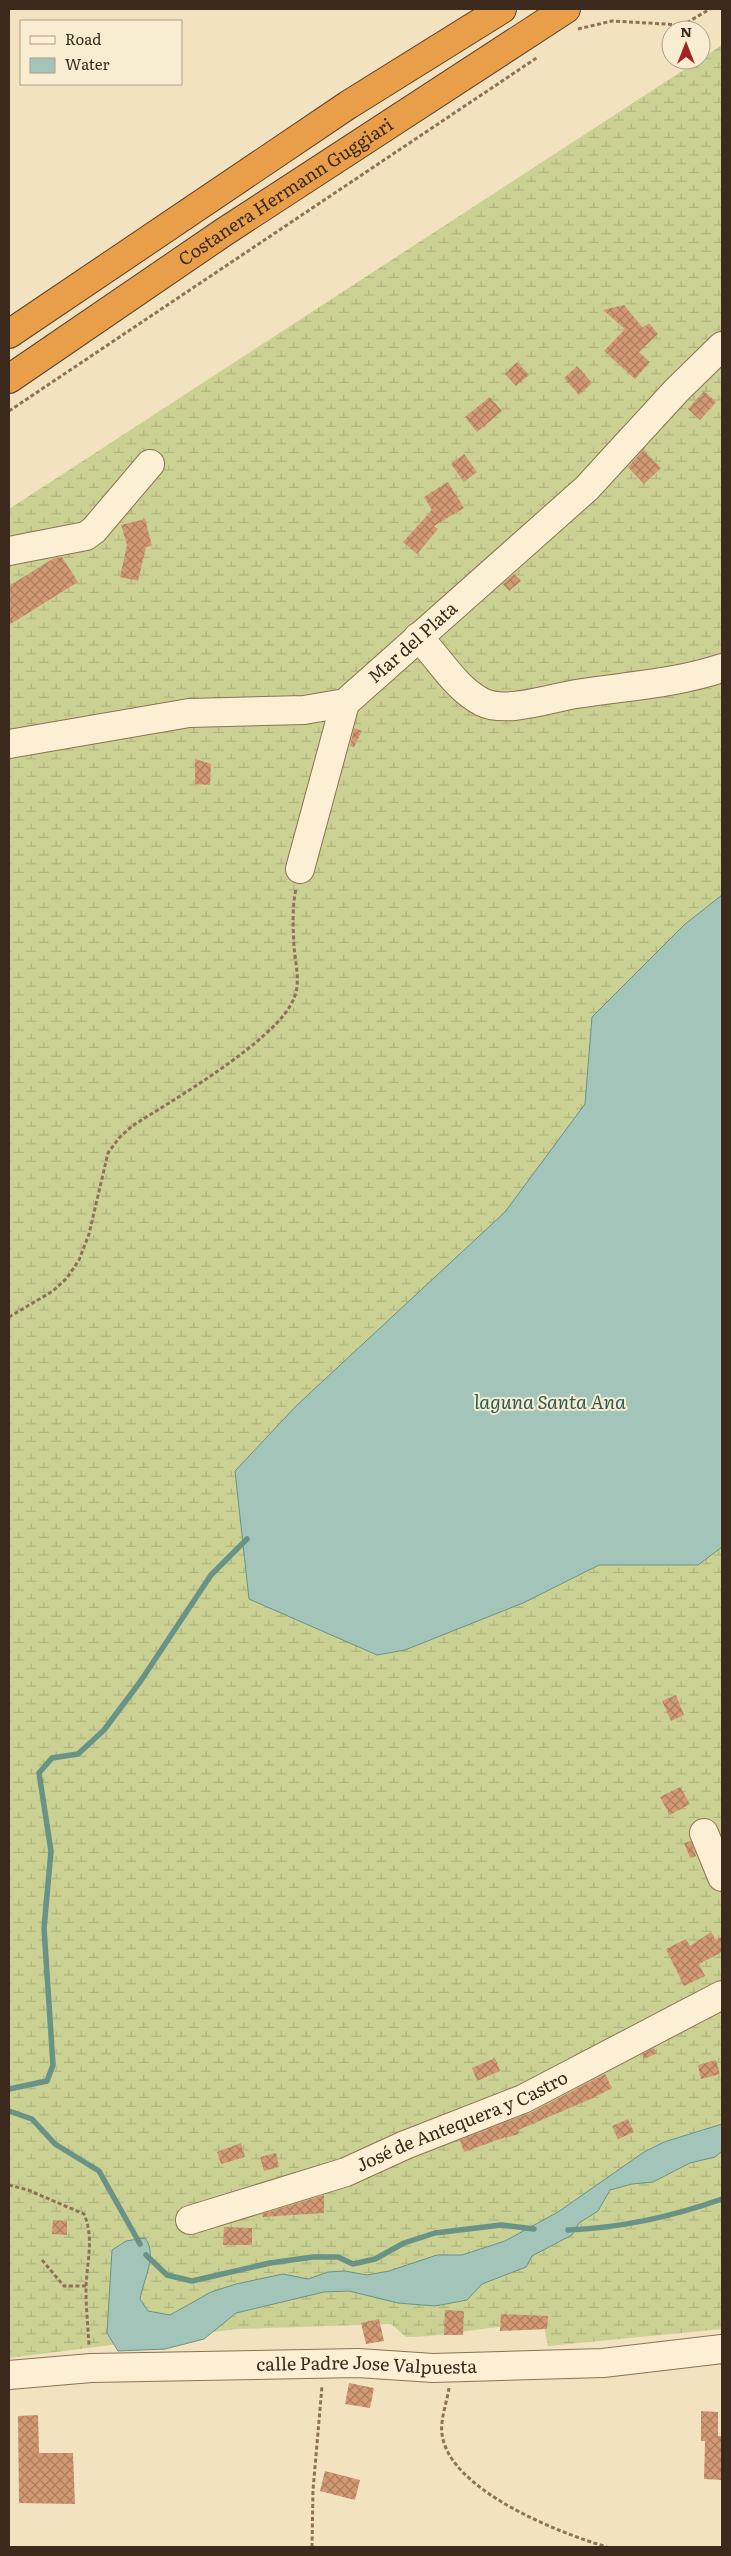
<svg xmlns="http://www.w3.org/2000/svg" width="731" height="2556" font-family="Literata,serif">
	<defs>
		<pattern id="wetland-marsh" width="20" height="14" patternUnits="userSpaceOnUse" patternTransform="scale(1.25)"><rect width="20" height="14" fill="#cbd193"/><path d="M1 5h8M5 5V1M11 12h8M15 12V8" fill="none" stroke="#afb47e"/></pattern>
		<pattern id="building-cross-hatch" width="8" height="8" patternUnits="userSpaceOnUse" patternTransform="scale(1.25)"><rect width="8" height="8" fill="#d39973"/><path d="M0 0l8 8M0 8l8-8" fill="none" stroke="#ac7d5e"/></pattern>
	</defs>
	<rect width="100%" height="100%" fill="#f2e2c0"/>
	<path fill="url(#wetland-marsh)" d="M 722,45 L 722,2329 L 548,2346 L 544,2326 C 497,2322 452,2337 406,2337 L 391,2324 L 237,2329 L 9,2358 L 9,509 Z"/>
	<g fill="#a3c4b9" stroke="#699387">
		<polygon points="722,895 722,1547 698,1565 599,1565 523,1603 405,1650 377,1655 249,1599 235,1471 296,1406 505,1212 585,1104 592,1017 684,925"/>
		<path d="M 722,2124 L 722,2151 L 715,2157 L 690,2163 L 653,2182 L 632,2184 L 610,2190 L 598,2211 L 579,2223 L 572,2235 L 532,2256 L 526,2267 L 482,2284 L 467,2300 L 435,2306 L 398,2303 L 349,2291 L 324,2292 L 236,2313 L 204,2339 L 165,2349 L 118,2351 L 107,2333 L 112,2250 L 126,2241 L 145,2238 C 158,2254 143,2281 140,2299 L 148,2311 L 170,2315 L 211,2292 L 236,2284 L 283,2274 L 308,2279 L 328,2272 L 345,2271 L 367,2275 L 389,2271 L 437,2255 L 462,2255 L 505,2241 L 558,2212 L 644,2152 L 664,2142 Z"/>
	</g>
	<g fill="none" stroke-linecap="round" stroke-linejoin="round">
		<g stroke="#699387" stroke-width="5.5">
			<polyline points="9,2089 47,2081 53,2065 44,1928 51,1851 39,1773 52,1758 78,1754 104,1730 140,1682 211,1575 247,1539"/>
			<polyline points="9,2111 32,2119 55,2144 99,2171 140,2244"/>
			<path d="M 568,2230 C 619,2228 674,2216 722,2199"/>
			<polyline points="146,2255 167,2275 192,2281 270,2263 313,2257 338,2257 353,2264 375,2259 404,2243 435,2233 501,2225 534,2229"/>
		</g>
	</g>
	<g fill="url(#building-cross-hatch)">
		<polygon points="624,305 643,328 649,323 658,334 639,352 650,362 635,379 604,351 625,329 603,310"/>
		<polygon points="517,362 529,375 516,386 505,374"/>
		<polygon points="577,366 592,383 579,395 564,378"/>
		<polygon points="704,391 716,402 700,420 688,409"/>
		<polygon points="490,397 502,411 477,432 465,417"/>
		<polygon points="643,450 661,468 644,484 628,467"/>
		<polygon points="464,454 477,472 464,482 451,464"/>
		<polygon points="448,482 464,508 434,526 438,529 417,554 403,542 432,510 424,497"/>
		<polygon points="145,519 152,546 146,547 138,581 120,577 127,545 121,525"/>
		<polygon points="62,557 78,582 9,625 9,586 54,558"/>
		<polygon points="514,574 521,581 509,591 503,584"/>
		<polygon points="354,728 362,731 354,747 350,746"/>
		<polygon points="195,759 211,764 210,785 195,784"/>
		<polygon points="676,1695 684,1715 671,1721 662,1701"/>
		<polygon points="680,1787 690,1804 670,1815 660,1797"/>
		<polygon points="691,1841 696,1856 690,1858 684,1843"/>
		<polygon points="711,1932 716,1940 722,1936 722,1952 699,1964 705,1976 684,1986 666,1949 686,1939 690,1946"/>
		<polygon points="654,2048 657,2053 644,2059 642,2054"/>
		<polygon points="495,2058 500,2071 477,2081 472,2068"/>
		<polygon points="716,2060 720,2074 701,2079 698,2065"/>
		<polygon points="605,2074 612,2088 593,2098 518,2130 519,2134 500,2139 464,2152 460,2140 530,2113"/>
		<polygon points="628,2119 634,2132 618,2139 612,2126"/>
		<polygon points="241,2143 245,2157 221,2164 217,2152"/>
		<polygon points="276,2153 279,2167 264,2171 260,2157"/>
		<polygon points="324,2195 324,2213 263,2217 262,2214"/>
		<polygon points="53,2220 67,2221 67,2235 52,2234"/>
		<polygon points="224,2227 252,2228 252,2245 223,2245"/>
		<polygon points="445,2310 464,2311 463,2335 444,2335"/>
		<polygon points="501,2314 548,2316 547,2329 500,2331"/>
		<polygon points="379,2319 384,2341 366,2344 361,2323"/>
		<polygon points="349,2383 374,2388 370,2408 345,2404"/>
		<polygon points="701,2411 718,2412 718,2436 722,2436 722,2480 704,2479 705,2441 701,2441"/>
		<polygon points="38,2415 39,2453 73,2453 75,2504 19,2503 18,2416"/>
		<polygon points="325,2471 360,2480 355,2500 320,2491"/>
	</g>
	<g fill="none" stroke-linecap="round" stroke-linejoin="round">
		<defs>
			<g id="minor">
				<polyline points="9,551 86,536 94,530 150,464"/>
				<path d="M 418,637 C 440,659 454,687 482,702 C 506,714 551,698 576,694 C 626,686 674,684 722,668"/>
				<path id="s1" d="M 9,744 L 189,713 L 304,710 L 345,703 L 587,488 L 676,391 L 722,346"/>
				<polyline points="300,869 345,703"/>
				<polyline points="704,1833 722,1877"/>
				<path id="s2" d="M 190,2220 L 346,2172 L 405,2145 L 523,2099 L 722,1995"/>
				<path id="s3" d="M 9,2375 L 91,2368 L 358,2363 L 433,2368 L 603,2363 L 722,2349"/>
			</g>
			<g id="highway">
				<polyline points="9,334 348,105 502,9"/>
				<path id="s4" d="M 9,379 L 224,232 L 566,9"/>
			</g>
		</defs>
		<use href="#minor" stroke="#8d7256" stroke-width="30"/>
		<use href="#highway" stroke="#5a402b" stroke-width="30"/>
		<g stroke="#8d7256" stroke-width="3" stroke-dasharray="4 2.5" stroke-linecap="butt">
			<polyline points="578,29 612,21 683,25 710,9"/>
			<polyline points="9,411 538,57"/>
			<path d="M 9,1317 L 53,1291 L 67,1278 L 79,1260 L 89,1234 L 108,1153 L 119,1138 L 132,1126 C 170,1102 279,1039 294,998 C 301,982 295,962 294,946 C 293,927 292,907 296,889"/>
			<path d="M 9,2185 L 28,2190 L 84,2214 C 95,2239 86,2264 86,2291 C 86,2309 88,2327 89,2345"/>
			<polyline points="42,2260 64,2286 86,2286"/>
			<path d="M 449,2388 C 447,2402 440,2420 442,2434 C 449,2490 559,2533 607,2547"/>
			<polyline points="312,2547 313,2490 322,2386"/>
		</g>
		<use href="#minor" stroke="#fcefd4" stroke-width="28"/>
		<use href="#highway" stroke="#e99f49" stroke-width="28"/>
	</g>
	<g text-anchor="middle" stroke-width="4" stroke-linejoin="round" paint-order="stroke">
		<g font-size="18" fill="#3b2a1c" stroke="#f8ecd1">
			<text dy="6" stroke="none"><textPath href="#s4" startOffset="334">Costanera Hermann Guggiari</textPath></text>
			<text dy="6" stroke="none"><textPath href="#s1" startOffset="430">Mar del Plata</textPath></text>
			<text dy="6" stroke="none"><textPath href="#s2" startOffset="290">José de Antequera y Castro</textPath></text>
			<text dy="6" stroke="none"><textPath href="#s3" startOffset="358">calle Padre Jose Valpuesta</textPath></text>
		</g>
		<g font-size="19" font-style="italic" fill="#2a5c58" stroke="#f8ecd1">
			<text x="550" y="1409">laguna Santa Ana</text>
		</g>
	</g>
	<rect width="731" height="2556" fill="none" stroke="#3b2a1c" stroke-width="20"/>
	<rect x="20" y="20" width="162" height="65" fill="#f8ecd1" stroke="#ac9e89"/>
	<rect x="30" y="36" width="25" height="8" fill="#fcefd4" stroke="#ac9e89"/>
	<text x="65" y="45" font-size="15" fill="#3b2a1c">Road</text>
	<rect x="30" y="58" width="25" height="15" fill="#a3c4b9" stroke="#ac9e89"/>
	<text x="65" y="70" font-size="15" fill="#3b2a1c">Water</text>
	<g transform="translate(686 45)"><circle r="24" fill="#f8ecd1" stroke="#ac9e89"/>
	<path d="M0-4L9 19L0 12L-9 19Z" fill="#a12125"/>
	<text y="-8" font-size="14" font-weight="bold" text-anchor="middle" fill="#3b2a1c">N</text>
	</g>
</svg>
